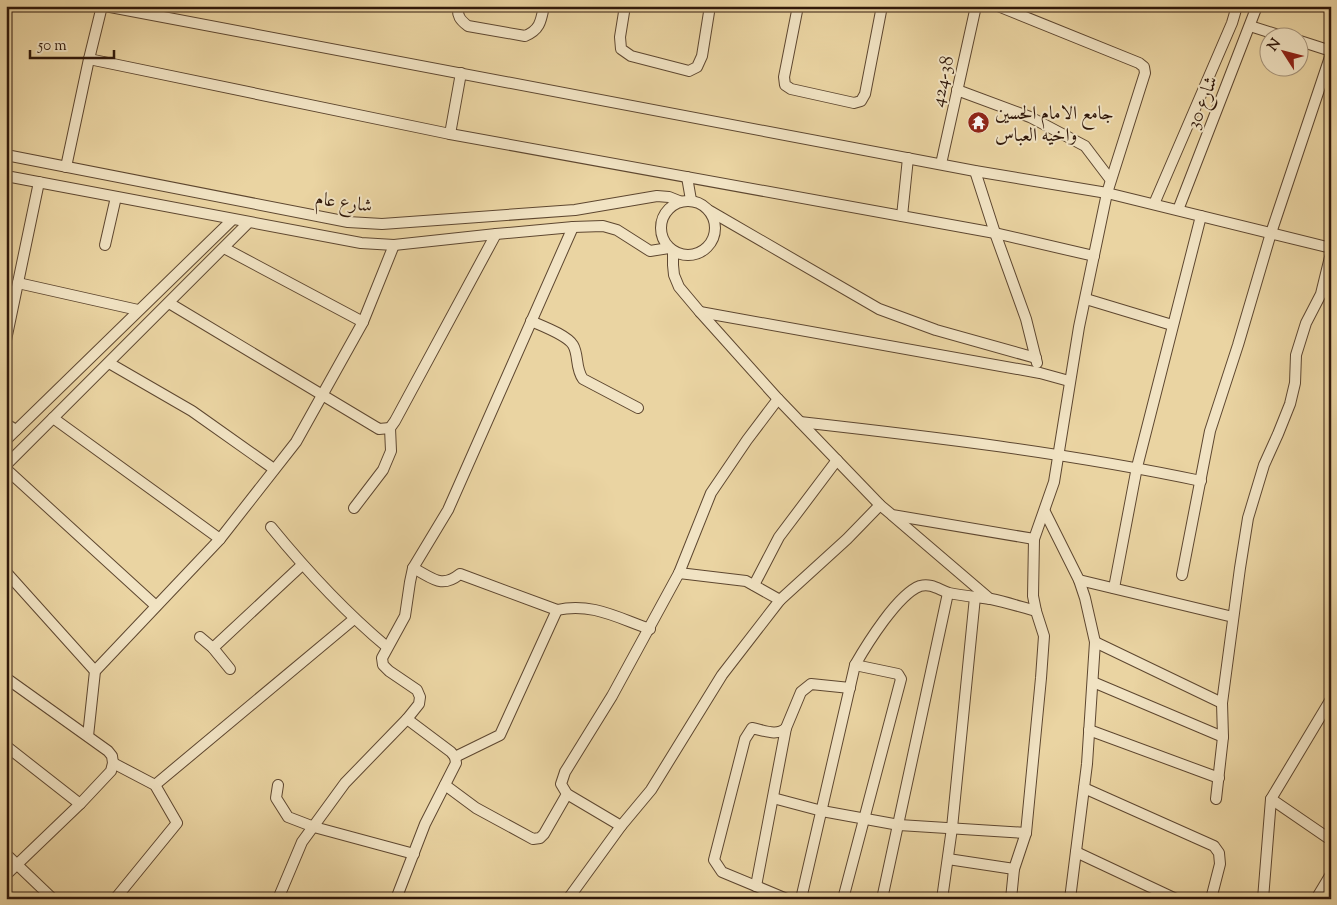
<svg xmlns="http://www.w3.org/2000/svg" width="1337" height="905" font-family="'Sorts Mill Goudy',Amiri,serif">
	<rect width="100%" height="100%" fill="#ead4a2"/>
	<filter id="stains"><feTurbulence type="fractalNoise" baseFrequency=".004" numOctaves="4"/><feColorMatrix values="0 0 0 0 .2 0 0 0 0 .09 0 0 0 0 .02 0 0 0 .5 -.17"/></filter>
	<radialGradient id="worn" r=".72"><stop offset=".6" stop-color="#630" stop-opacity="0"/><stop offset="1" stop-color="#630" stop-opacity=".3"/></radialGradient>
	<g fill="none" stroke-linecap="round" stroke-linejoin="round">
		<defs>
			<g id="street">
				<polyline points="105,6 975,171 1107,193 1331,248"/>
				<path d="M 458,6 C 457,16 460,20 468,26 L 525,36 C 540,30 541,21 544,6"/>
				<polyline points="625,6 620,37 621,49 631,56 689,71 697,67 702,56 710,6"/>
				<polyline points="798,6 784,77 785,85 791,89 854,103 861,101 865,94 882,6"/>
				<polyline points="998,6 1139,63 1144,67 1145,73 1107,193 1079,327 1054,482 1034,539 1033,596 1036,611 1044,636 1041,678 1026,833 1014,869 1011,899"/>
				<polyline points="1250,26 1288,38"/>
				<polyline points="1300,41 1331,51"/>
				<polyline points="89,59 450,134 995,233 1094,256"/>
				<polyline points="957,90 1030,117 1085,146 1110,179"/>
				<polyline points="450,134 461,73"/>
				<polyline points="6,155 348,222 382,224 575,210 657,196 669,197 679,201"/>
				<polyline points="941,164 976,6"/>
				<polyline points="66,167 89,59 102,6"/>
				<polyline points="975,171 995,233 1026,319 1037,363"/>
				<polyline points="6,176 361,243 394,245 496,234 573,227 603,226 617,230 650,251 669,248"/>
				<polyline points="687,177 691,200"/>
				<circle cx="688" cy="228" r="27"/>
				<polyline points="1154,204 1232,23 1237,6"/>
				<polyline points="1178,210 1257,6"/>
				<polyline points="710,211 879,309 936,330 1036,358"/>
				<polyline points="902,216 908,158"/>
				<polyline points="105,245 116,197"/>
				<polyline points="224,248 363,322"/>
				<polyline points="673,251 673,265 674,275 679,287 700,312 778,399 880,505 892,515 1034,539"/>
				<polyline points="18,283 138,310"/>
				<polyline points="1086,299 1172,325"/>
				<polyline points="169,303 379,429 390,428"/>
				<polyline points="700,312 1040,373 1069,381"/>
				<path d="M 531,321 C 542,326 567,335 573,345 C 579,355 575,368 583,379 L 638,408"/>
				<polyline points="6,340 39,182"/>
				<polyline points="109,363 192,411 274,469"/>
				<polyline points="53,418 220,539"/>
				<path d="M 800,422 C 934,437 1069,453 1201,481"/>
				<polyline points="6,424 16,430"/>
				<polyline points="6,440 232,220"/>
				<polyline points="6,465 248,223"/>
				<polyline points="6,469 156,606"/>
				<polyline points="354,508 383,470 391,451 390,428 395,421 496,234"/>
				<polyline points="1045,512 1079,580 1085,598 1095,642 1087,764 1070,899"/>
				<polyline points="893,516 990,599"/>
				<path d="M 271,527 C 307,571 344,611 387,647"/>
				<path d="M 413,568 C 433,578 441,589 460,574 L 557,610 C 591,602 618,618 650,629"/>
				<polyline points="6,572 95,671"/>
				<polyline points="679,573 746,581 780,600"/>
				<polyline points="1182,575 1210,431 1238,345 1271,233 1331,54"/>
				<polyline points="1079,580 1233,617"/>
				<polyline points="754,585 779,537 837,460"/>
				<polyline points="1114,588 1137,467 1201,216"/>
				<polyline points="200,637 213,648 230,669"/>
				<polyline points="1095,642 1222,703"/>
				<polyline points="213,648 302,565"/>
				<polyline points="6,678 108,751 112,756 113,763 111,771 80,804 6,875"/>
				<polyline points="1093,682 1223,737"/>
				<polyline points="1331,699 1271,799 1331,840"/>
				<polyline points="1089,730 1219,778"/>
				<polyline points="88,736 95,671 220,539 296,442 363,322 394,245"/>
				<polyline points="6,746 80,804"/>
				<polyline points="455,757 500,735 557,610"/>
				<polyline points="113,763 155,785 177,823 115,899"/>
				<polyline points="155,785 354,619"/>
				<polyline points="278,785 276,798 288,817 314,827 414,854"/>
				<polyline points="445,785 476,808 533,839 540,838 544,834 567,794"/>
				<polyline points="1084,788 1214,846 1219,853 1220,864 1211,899"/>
				<polyline points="773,798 822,811 899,825 1026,833"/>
				<polyline points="1216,799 1223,737 1222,703 1240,568 1248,518 1264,465 1278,434 1290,404 1295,383 1296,355 1306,323 1321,294 1331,253"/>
				<polyline points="621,826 567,794 561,784 565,772 612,696 679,573 711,493 747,440 778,399"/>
				<polyline points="1076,852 1176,899"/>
				<polyline points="6,854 53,899"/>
				<polyline points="948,859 1014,869"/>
				<polyline points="756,886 786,728"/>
				<polyline points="278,899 302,842 345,783 407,719 419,704 420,697 417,690 389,671 383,665 382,658 405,616 410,582 413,568 448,510 573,227"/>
				<polyline points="396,899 425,824 456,763 455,757 451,752 407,719"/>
				<polyline points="568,899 621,826 651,790 722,675 780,600 847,539 880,505"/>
				<path d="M 787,899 L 722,872 L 714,860 L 745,739 L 752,728 C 763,730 777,737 786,728 L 801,692 L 811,684 L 850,688"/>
				<path d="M 801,899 L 855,665 C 867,644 898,594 920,586 C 932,583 939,590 949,593 C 963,596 977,597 991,599 C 1006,602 1021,607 1036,611"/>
				<polyline points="843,899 901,679 898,674 855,665"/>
				<polyline points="882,899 948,593"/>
				<polyline points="942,899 952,828 975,597"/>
				<polyline points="1263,899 1271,799"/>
				<polyline points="1316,899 1331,874"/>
			</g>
		</defs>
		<use href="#street" stroke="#5e4730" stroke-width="12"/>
		<use href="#street" stroke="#f1e3c3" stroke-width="10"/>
	</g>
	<defs>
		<symbol id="temple-disc" viewBox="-11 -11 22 22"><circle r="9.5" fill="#8f2418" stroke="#f1e3c3"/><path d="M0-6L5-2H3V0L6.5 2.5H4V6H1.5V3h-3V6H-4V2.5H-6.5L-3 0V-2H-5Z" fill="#fff"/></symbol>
	</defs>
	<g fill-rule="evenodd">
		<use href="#temple-disc" x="966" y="110" width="25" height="25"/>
	</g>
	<g text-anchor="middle" stroke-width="4" stroke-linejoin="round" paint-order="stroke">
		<g font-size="19" fill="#30180a" stroke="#f1e3c3">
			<text transform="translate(941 81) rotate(-78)" y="7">424-38</text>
			<text transform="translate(1201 102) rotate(-69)" y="7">شارع 30</text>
			<text transform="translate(344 201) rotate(8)" y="7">شارع عام</text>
		</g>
		<g font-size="19" fill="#30180a" stroke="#f1e3c3" text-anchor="start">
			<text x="995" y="119">جامع الامام الحسين<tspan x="995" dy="22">واخيه العباس</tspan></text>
		</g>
	</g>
	<rect width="1337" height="905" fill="none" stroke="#ead4a2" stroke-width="25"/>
	<rect x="8" y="8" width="1322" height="890" fill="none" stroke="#30180a" stroke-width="2.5"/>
	<rect x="12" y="12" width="1312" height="880" fill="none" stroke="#30180a"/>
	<g transform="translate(1284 52) rotate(306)"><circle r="24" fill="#f1e3c3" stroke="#a49279"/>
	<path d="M0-4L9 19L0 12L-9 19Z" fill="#8f2418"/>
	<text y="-8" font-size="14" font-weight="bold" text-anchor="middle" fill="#30180a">N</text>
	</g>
	<path d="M30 50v8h84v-8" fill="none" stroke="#30180a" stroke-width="2.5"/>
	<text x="38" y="50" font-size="15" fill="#30180a" stroke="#f1e3c3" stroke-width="4" paint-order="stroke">50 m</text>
	<rect width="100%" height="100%" filter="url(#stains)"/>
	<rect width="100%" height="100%" fill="url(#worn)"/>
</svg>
